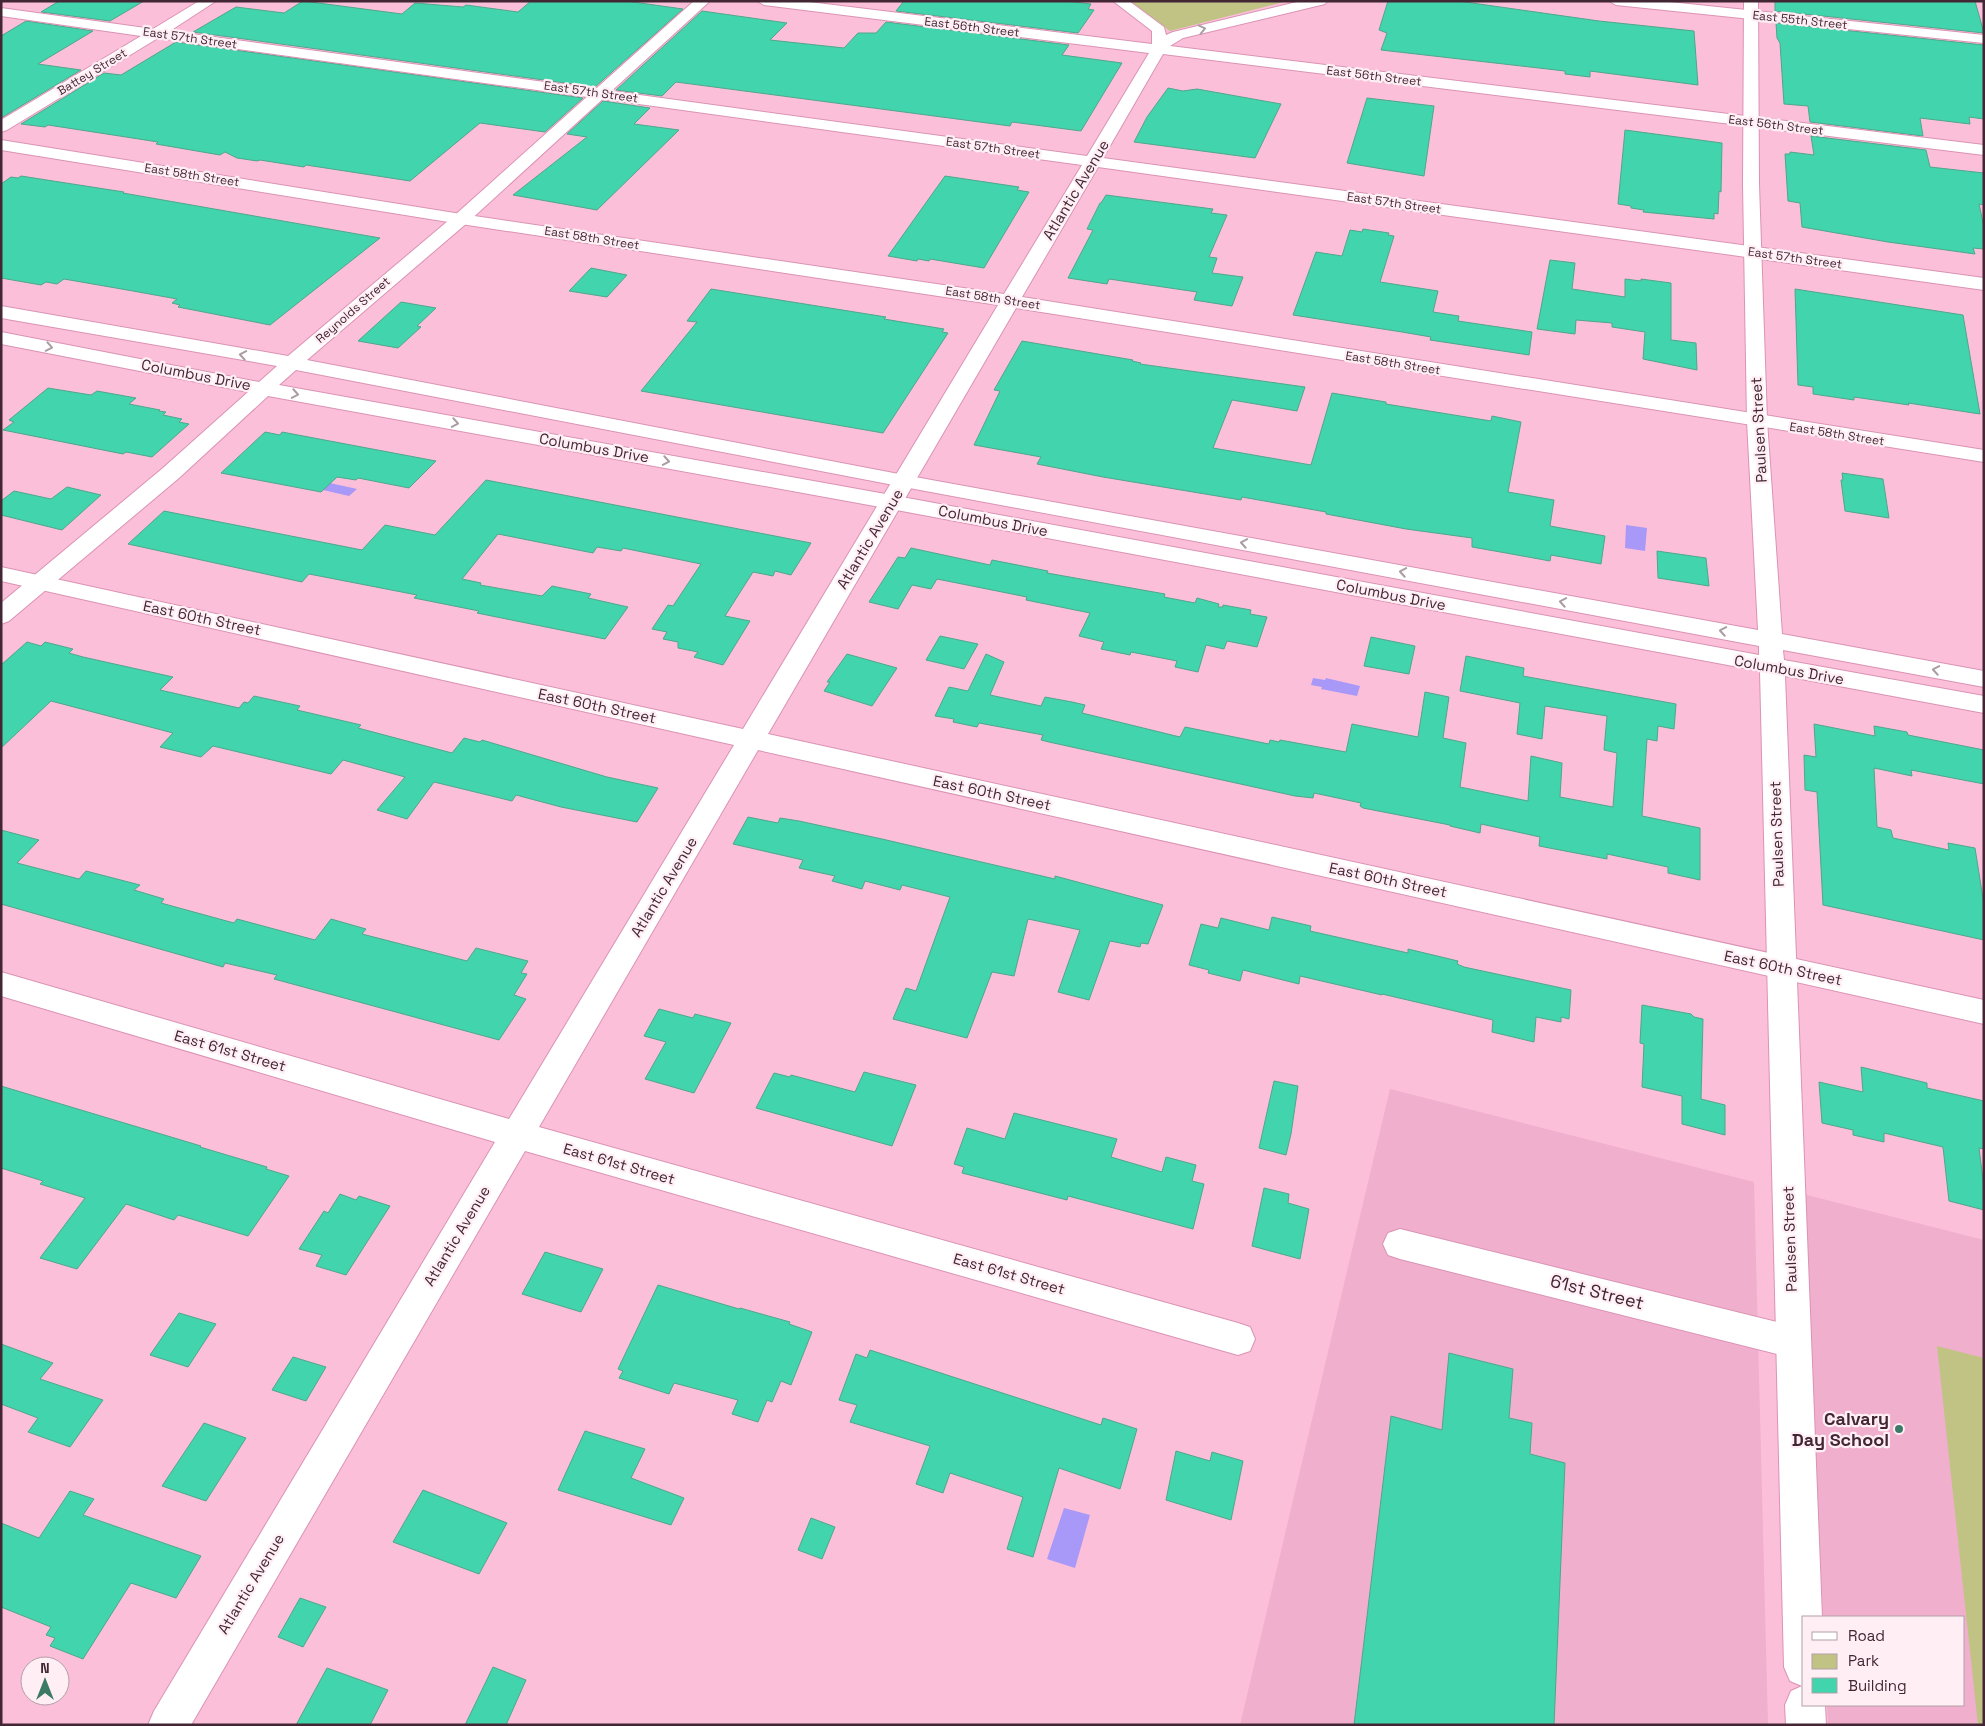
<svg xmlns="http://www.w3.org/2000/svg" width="1985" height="1726" font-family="'Space Grotesk',sans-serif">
	<rect width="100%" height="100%" fill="#fbbfd9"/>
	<g fill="#f0afcd">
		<polygon points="1390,1089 1754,1182 1768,1725 1240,1725"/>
		<polygon points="1803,1194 1984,1240 1984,1725 1828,1725 1827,1705 1964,1705 1964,1617 1823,1617"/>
	</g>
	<g fill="#c0c384">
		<polygon points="1127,1 1288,1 1170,31"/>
		<polygon points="1937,1346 1984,1358 1984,1725 1978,1725"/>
	</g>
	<g fill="#a898f7">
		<polygon points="330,483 357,489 349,496 323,490"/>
		<polygon points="1626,525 1647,528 1645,551 1625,548"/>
		<polygon points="1313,678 1325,680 1326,678 1360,686 1357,696 1321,689 1322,687 1311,685"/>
		<polygon points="1064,1508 1090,1515 1075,1568 1047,1559"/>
	</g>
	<g fill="#42d4ac" stroke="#4ea78c">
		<polygon points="59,1 144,1 110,21 41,12"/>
		<polygon points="303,1 402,14 415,3 463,7 466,5 518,12 531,1 626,1 683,9 595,87 193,32 236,7 284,13"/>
		<polygon points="904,1 1065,1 1091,4 1088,9 1094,10 1078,33 896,11"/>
		<polygon points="1388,1 1458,1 1599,21 1694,31 1698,85 1590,71 1590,77 1565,74 1565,71 1381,50 1387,33 1379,30"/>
		<polygon points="1775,1 1975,1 1984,33 1775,11"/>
		<polygon points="702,11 787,23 770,40 844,48 858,33 876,33 886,22 1069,45 1062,55 1122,63 1081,131 1012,122 1010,126 676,82 662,96 616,90"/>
		<polygon points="26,21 93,31 38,64 81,70 1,118 1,36"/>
		<polygon points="1776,23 1984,45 1984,119 1969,117 1970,124 1920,118 1923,136 1810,122 1808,106 1784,104 1780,43 1777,38"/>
		<polygon points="176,42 583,98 545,132 480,123 410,181 306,165 304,167 260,160 257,161 237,158 225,152 220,155 156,144 158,142 126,137 48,125 45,127 21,124 104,73 121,75"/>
		<polygon points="1168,88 1183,91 1197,89 1281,104 1255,158 1134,142 1147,117"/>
		<polygon points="1367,98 1434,106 1424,176 1347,163"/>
		<polygon points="603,101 650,108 634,124 679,130 597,210 513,195 587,137 567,134"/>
		<polygon points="1625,130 1722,143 1721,192 1719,191 1718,214 1714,213 1714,219 1643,212 1644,210 1631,208 1631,206 1618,204"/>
		<polygon points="1811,136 1926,150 1930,167 1984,173 1984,205 1979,204 1984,227 1984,249 1973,248 1975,254 1888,242 1802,227 1800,203 1788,201 1785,154 1790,154 1790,152 1814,155"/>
		<polygon points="21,176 124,192 123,193 380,238 270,325 178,307 180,305 172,303 177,299 133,291 64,279 57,284 46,282 41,285 1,278 1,184 11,177 18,178"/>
		<polygon points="945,176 1019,187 1017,190 1029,192 984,268 930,259 929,261 918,259 917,261 888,256"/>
		<polygon points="1106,195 1213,209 1211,213 1227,215 1209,257 1217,258 1212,273 1243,277 1232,306 1194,300 1197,292 1109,279 1107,284 1068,278 1093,230 1087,229 1100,203 1101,203"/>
		<polygon points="1363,229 1389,233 1388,235 1394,236 1380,282 1438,291 1433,312 1459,316 1458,321 1532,332 1529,355 1430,340 1431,337 1402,332 1293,315 1316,252 1342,256 1350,230 1362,232"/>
		<polygon points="1550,260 1575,263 1572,289 1625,297 1625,279 1641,281 1641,279 1671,283 1671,340 1696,343 1697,370 1643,359 1645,332 1612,327 1612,323 1576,320 1575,334 1537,329"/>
		<polygon points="591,268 627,275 607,297 569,291"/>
		<polygon points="711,289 886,317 884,319 944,329 942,332 948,333 883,433 641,391 697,322 687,321"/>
		<polygon points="1795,289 1963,315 1980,414 1908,403 1909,405 1854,397 1854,400 1813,394 1813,387 1798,385"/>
		<polygon points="401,302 436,308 417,326 421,327 398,348 358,341"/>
		<polygon points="1022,341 1133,360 1132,361 1141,363 1140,364 1305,387 1297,411 1232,400 1213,448 1311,465 1332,393 1386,402 1386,404 1491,421 1492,416 1521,422 1508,492 1554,500 1550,526 1605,536 1601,564 1551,555 1550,561 1506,553 1472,547 1472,538 1406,529 1326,514 1326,512 1242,497 1241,500 1103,477 1037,464 1041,457 974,445 1000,391 994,390"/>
		<polygon points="48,388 91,395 97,391 136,398 129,404 160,410 159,411 166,412 163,415 182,419 179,422 189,424 152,457 126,452 123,454 3,430 14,422 9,420"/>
		<polygon points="265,432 280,435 282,432 436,461 409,488 358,478 356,480 337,477 321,492 221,473"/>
		<polygon points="1842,473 1883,479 1889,518 1845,511 1841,480 1843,480"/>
		<polygon points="486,480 811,543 791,575 775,571 773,576 753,572 725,616 750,621 723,665 694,657 698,652 678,648 678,642 663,639 667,632 652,629 668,605 673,606 701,564 623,548 621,551 597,547 593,553 498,534 462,579 481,583 480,585 542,596 552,586 591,594 588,598 628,607 605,639 477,613 479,611 414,598 417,595 309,574 302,582 128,544 164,511 362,550 385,525 435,535"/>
		<polygon points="67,487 101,495 62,530 1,515 1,501 14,491 51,499"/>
		<polygon points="911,548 990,565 992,560 1048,571 1047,573 1165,594 1164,597 1195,603 1197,598 1219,604 1218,607 1223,607 1223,605 1251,610 1250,614 1267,617 1257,647 1227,641 1224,649 1206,645 1198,672 1175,667 1177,661 1131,652 1130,655 1101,649 1104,642 1079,636 1090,613 1026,600 1027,597 937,579 931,589 912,585 898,609 869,602 898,557 905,558"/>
		<polygon points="1657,551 1706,558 1709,586 1658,578"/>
		<polygon points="940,636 978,644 964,669 926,660"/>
		<polygon points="1371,637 1415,646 1409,674 1364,666"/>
		<polygon points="27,642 41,646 45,642 73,649 69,653 83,657 173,677 160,690 239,708 244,702 248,703 254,696 300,706 297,710 361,725 358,728 452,753 464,738 480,742 482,740 607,777 658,788 637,822 561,807 516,795 512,801 434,782 407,819 377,810 405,777 343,760 331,774 213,746 201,757 160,747 173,733 51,701 1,748 1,665"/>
		<polygon points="847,654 897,668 872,706 824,691 830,682 827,682"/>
		<polygon points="986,654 1004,662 990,695 1041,706 1045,697 1072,702 1085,705 1082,713 1180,737 1185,727 1269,744 1270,740 1279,742 1280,740 1346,752 1352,724 1418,737 1425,692 1449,697 1443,738 1466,743 1460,787 1528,801 1531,756 1562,763 1560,797 1613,807 1617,753 1604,750 1607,716 1545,706 1542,739 1517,734 1520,703 1460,691 1466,656 1524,668 1523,676 1676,704 1674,729 1658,726 1657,741 1647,739 1642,816 1700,828 1700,880 1668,873 1668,867 1607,854 1607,859 1539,846 1540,837 1481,824 1480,833 1450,826 1450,825 1363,808 1360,806 1361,803 1314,793 1313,798 1295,796 1049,742 1041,740 1043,735 979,723 977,727 953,722 954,719 935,716 949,687 968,691"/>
		<polygon points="1814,724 1875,736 1874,726 1907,732 1908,735 1984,750 1984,784 1911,770 1912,776 1874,768 1877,827 1891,830 1893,838 1949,850 1948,843 1975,848 1984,905 1984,940 1823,905 1817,792 1805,790 1804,755 1816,757"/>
		<polygon points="748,817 778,823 780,818 799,821 882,839 1055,879 1055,876 1163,905 1148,944 1141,943 1140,947 1110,941 1089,1000 1058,992 1080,930 1028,919 1014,976 992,972 967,1038 893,1019 906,988 916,991 950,897 902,885 900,890 865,881 862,889 832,881 835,876 799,868 803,860 733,844"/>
		<polygon points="1,830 39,840 17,863 79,879 86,871 140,885 134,890 164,899 161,903 234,923 237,919 315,940 331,919 366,929 362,934 467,961 476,948 528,961 521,973 527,974 514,995 526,999 499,1040 274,979 277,975 225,963 223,967 1,904"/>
		<polygon points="1272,917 1311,926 1310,931 1408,953 1408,949 1458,961 1457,964 1464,967 1571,990 1569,1019 1561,1017 1561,1022 1536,1017 1534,1042 1492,1032 1493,1020 1382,994 1382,995 1300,976 1299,984 1243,970 1240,981 1208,973 1209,970 1189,965 1201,924 1218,928 1221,918 1269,930"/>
		<polygon points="1642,1005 1691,1014 1694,1017 1703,1019 1701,1099 1725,1105 1725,1135 1682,1124 1682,1096 1642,1087 1644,1044 1640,1043"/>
		<polygon points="659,1009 693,1018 695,1014 731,1023 694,1093 645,1079 666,1042 644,1036"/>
		<polygon points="1861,1067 1927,1083 1927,1088 1984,1101 1984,1149 1979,1148 1984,1188 1984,1210 1949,1201 1943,1147 1884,1133 1884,1142 1853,1135 1853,1130 1822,1123 1819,1082 1863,1092"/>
		<polygon points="864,1072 916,1085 892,1146 756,1108 774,1073 790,1077 791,1075 855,1092"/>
		<polygon points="1274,1081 1298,1086 1291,1134 1286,1155 1259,1148"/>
		<polygon points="1,1086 201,1146 200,1147 267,1167 266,1169 289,1176 248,1236 178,1215 174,1220 126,1204 77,1269 40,1258 85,1198 40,1184 43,1181 1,1168"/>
		<polygon points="1014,1113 1117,1139 1111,1157 1162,1172 1166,1157 1196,1165 1192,1181 1204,1184 1193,1229 1068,1196 1067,1200 962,1173 964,1167 954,1164 967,1128 1005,1139"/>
		<polygon points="1264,1188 1289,1194 1288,1203 1309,1209 1300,1259 1252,1246"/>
		<polygon points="340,1194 356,1200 359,1196 390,1206 346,1275 316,1266 322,1255 299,1249 324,1211 328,1213"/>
		<polygon points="545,1252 603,1269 581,1312 522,1294"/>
		<polygon points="658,1285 739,1309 740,1308 790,1322 789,1324 812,1332 791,1385 781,1381 772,1402 767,1400 758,1422 732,1414 738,1400 674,1383 669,1394 619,1378 623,1371 618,1369"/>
		<polygon points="179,1313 216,1324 188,1367 150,1355"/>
		<polygon points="1,1344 53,1363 40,1379 103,1400 70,1447 28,1432 38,1418 1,1404"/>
		<polygon points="870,1350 1101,1425 1103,1418 1137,1429 1120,1489 1059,1468 1033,1557 1007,1549 1023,1497 950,1473 943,1493 916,1484 930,1446 850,1422 857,1405 839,1400 856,1354 867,1358"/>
		<polygon points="1449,1353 1513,1369 1509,1418 1532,1423 1530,1454 1565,1463 1554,1725 1354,1725 1391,1416 1442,1430"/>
		<polygon points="293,1357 326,1367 306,1401 272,1390"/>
		<polygon points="204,1423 246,1438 206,1501 162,1486"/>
		<polygon points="585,1431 645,1449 631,1478 684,1498 671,1525 558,1490"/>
		<polygon points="1176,1451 1210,1461 1212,1452 1243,1461 1231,1520 1166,1500"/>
		<polygon points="423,1490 507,1523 479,1574 393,1542"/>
		<polygon points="70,1491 94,1499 83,1515 201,1556 176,1598 131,1583 83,1659 50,1646 55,1638 46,1635 51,1627 1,1607 1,1523 39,1538"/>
		<polygon points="811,1518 835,1527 822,1559 798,1550"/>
		<polygon points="300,1598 326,1607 303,1647 278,1637"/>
		<polygon points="493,1667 526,1680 506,1725 465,1725"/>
		<polygon points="327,1668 388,1690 370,1725 296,1725"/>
	</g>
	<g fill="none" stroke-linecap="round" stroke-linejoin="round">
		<defs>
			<g id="minor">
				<polygon points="199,1 216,1 170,31 1087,156 1149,53 764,5 757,1 801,1 1152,44 1152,31 1113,1 1129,1 1164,27 1166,35 1173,32 1301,1 1327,1 1325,4 1183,38 1170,46 1984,145 1984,155 1163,54 1103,158 1984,278 1984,290 1098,167 1022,297 1984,450 1984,462 1016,308 768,734 1984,1000 1984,1024 758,750 539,1127 1238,1323 1250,1327 1255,1339 1250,1351 1238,1355 525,1151 191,1725 148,1725 154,1711 495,1142 1,996 1,972 509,1119 734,745 1,581 1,567 743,729 998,305 461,224 1,150 1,140 461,214 1004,294 1082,165 158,38 7,130 1,132 1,120 141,36 1,16 1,8 153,29"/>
				<polygon points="1609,1 1660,1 1984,35 1984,43 1616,5"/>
				<polygon points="1400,1229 1793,1326 1805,1330 1810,1342 1805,1354 1793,1358 1400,1259 1388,1255 1383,1244 1388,1233"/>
			</g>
			<path id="tertiary" d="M 694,1 L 710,1 L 467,223 L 307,360 L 904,475 L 1758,630 L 1747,421 L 1743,184 L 1744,1 L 1758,1 L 1759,184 L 1767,421 L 1782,634 L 1984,671 L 1984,687 L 1783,650 L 1784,660 L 1984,696 L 1984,713 L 1785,676 L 1822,1617 L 1804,1617 L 1804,1705 L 1825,1705 L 1826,1725 L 1786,1725 L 1785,1705 L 1791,1691 L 1802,1686 L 1790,1681 L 1784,1667 L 1760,671 L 891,509 L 268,396 L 179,478 L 9,621 L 1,624 L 1,603 L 163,468 L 248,392 L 1,344 L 1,332 L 259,382 L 277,366 L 1,318 L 1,306 L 288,356 L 455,215 ZM 296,370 L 904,487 L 1759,646 L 1759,655 L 891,495 L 279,385 Z"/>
		</defs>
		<use href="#minor" stroke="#db93b4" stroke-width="2"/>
		<use href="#tertiary" stroke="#db93b4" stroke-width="2"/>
		<use href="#minor" fill="#fff" fill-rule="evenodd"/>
		<use href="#tertiary" fill="#fff" fill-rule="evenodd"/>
	</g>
	<defs><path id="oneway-chevron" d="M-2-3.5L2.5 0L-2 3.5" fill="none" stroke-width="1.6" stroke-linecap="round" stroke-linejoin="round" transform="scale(1.25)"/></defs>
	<g stroke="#aa9da4">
		<use href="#oneway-chevron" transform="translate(1202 29) rotate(-13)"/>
		<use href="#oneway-chevron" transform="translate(49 347) rotate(11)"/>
		<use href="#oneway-chevron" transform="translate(243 355) rotate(-170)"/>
		<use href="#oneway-chevron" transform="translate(295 394) rotate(10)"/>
		<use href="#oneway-chevron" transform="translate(455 423) rotate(10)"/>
		<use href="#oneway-chevron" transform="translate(666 461) rotate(10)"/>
		<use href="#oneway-chevron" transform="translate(1244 543) rotate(-170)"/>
		<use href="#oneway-chevron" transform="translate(1403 572) rotate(-170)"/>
		<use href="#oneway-chevron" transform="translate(1563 602) rotate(-170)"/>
		<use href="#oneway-chevron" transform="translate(1723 631) rotate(-170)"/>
		<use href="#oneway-chevron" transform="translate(1936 670) rotate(-170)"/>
	</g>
	<circle fill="#3c7a66" stroke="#ffeff5" stroke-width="2" cx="1899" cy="1429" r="5"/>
	<g text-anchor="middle" stroke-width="4.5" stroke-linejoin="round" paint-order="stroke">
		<g font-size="12" fill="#432634" stroke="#ffeff5">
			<text transform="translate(1800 20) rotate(6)" y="4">East 55th Street</text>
			<text transform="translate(972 27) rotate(7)" y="4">East 56th Street</text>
			<text transform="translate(190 38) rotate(8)" y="4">East 57th Street</text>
			<text transform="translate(92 72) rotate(-31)" y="4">Battey Street</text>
			<text transform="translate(1374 76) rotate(7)" y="4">East 56th Street</text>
			<text transform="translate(591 92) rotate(8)" y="4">East 57th Street</text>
			<text transform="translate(1776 125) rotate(7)" y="4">East 56th Street</text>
			<text transform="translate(993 148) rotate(8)" y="4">East 57th Street</text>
			<text transform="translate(192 175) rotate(9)" y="4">East 58th Street</text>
			<text transform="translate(1394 203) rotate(8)" y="4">East 57th Street</text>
			<text transform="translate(592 238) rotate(9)" y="4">East 58th Street</text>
			<text transform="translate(1795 258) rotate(8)" y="4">East 57th Street</text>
			<text transform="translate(993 298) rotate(9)" y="4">East 58th Street</text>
			<text transform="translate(353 310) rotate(-41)" y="4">Reynolds Street</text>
			<text transform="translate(1393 363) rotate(9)" y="4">East 58th Street</text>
			<text transform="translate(1837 434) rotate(9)" y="4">East 58th Street</text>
		</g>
		<g font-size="15" fill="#432634" stroke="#ffeff5">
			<text transform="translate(1076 190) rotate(-59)" y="5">Atlantic Avenue</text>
			<text transform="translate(196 375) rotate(11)" y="5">Columbus Drive</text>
			<text transform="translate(1759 430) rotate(-93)" y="5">Paulsen Street</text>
			<text transform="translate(594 448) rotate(10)" y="5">Columbus Drive</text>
			<text transform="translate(993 521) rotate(11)" y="5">Columbus Drive</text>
			<text transform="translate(870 539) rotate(-59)" y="5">Atlantic Avenue</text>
			<text transform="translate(1391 595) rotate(11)" y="5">Columbus Drive</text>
			<text transform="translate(202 618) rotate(12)" y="5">East 60th Street</text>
			<text transform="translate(1789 670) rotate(10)" y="5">Columbus Drive</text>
			<text transform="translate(597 706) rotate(12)" y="5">East 60th Street</text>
			<text transform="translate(992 793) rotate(12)" y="5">East 60th Street</text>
			<text transform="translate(1777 834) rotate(-92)" y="5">Paulsen Street</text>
			<text transform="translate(1388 880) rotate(12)" y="5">East 60th Street</text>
			<text transform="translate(664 887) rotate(-59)" y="5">Atlantic Avenue</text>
			<text transform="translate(1783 968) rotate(12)" y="5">East 60th Street</text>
			<text transform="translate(230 1051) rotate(16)" y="5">East 61st Street</text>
			<text transform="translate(619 1164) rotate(16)" y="5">East 61st Street</text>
			<text transform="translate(457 1236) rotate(-59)" y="5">Atlantic Avenue</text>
			<text transform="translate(1790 1239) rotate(-92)" y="5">Paulsen Street</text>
			<text transform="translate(1009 1274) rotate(16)" y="5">East 61st Street</text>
			<text transform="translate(251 1584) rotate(-59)" y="5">Atlantic Avenue</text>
		</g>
		<g font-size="18" fill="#432634" stroke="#ffeff5">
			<text transform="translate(1597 1292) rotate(14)" y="6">61st Street</text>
		</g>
		<g font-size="18" font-weight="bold" fill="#432634" stroke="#ffeff5" text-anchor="end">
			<text x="1889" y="1425">Calvary<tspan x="1889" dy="21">Day School</tspan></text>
		</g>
	</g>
	<rect width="1985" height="1726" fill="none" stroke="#432634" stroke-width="5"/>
	<rect x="1802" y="1616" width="162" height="90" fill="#ffeff5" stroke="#b49fa8"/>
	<rect x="1812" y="1632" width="25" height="8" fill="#ffffff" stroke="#b49fa8"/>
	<text x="1848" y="1641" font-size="15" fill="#432634">Road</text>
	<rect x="1812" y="1654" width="25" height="15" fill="#c0c384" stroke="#b49fa8"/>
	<text x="1848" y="1666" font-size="15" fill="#432634">Park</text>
	<rect x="1812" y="1678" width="25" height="15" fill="#42d4ac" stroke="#b49fa8"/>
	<text x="1848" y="1691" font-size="15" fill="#432634">Building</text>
	<g transform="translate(45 1681)"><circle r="24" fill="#ffeff5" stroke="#b49fa8"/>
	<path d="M0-4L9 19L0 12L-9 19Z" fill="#3c7a66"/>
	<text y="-8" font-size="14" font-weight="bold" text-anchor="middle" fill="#432634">N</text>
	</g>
</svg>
